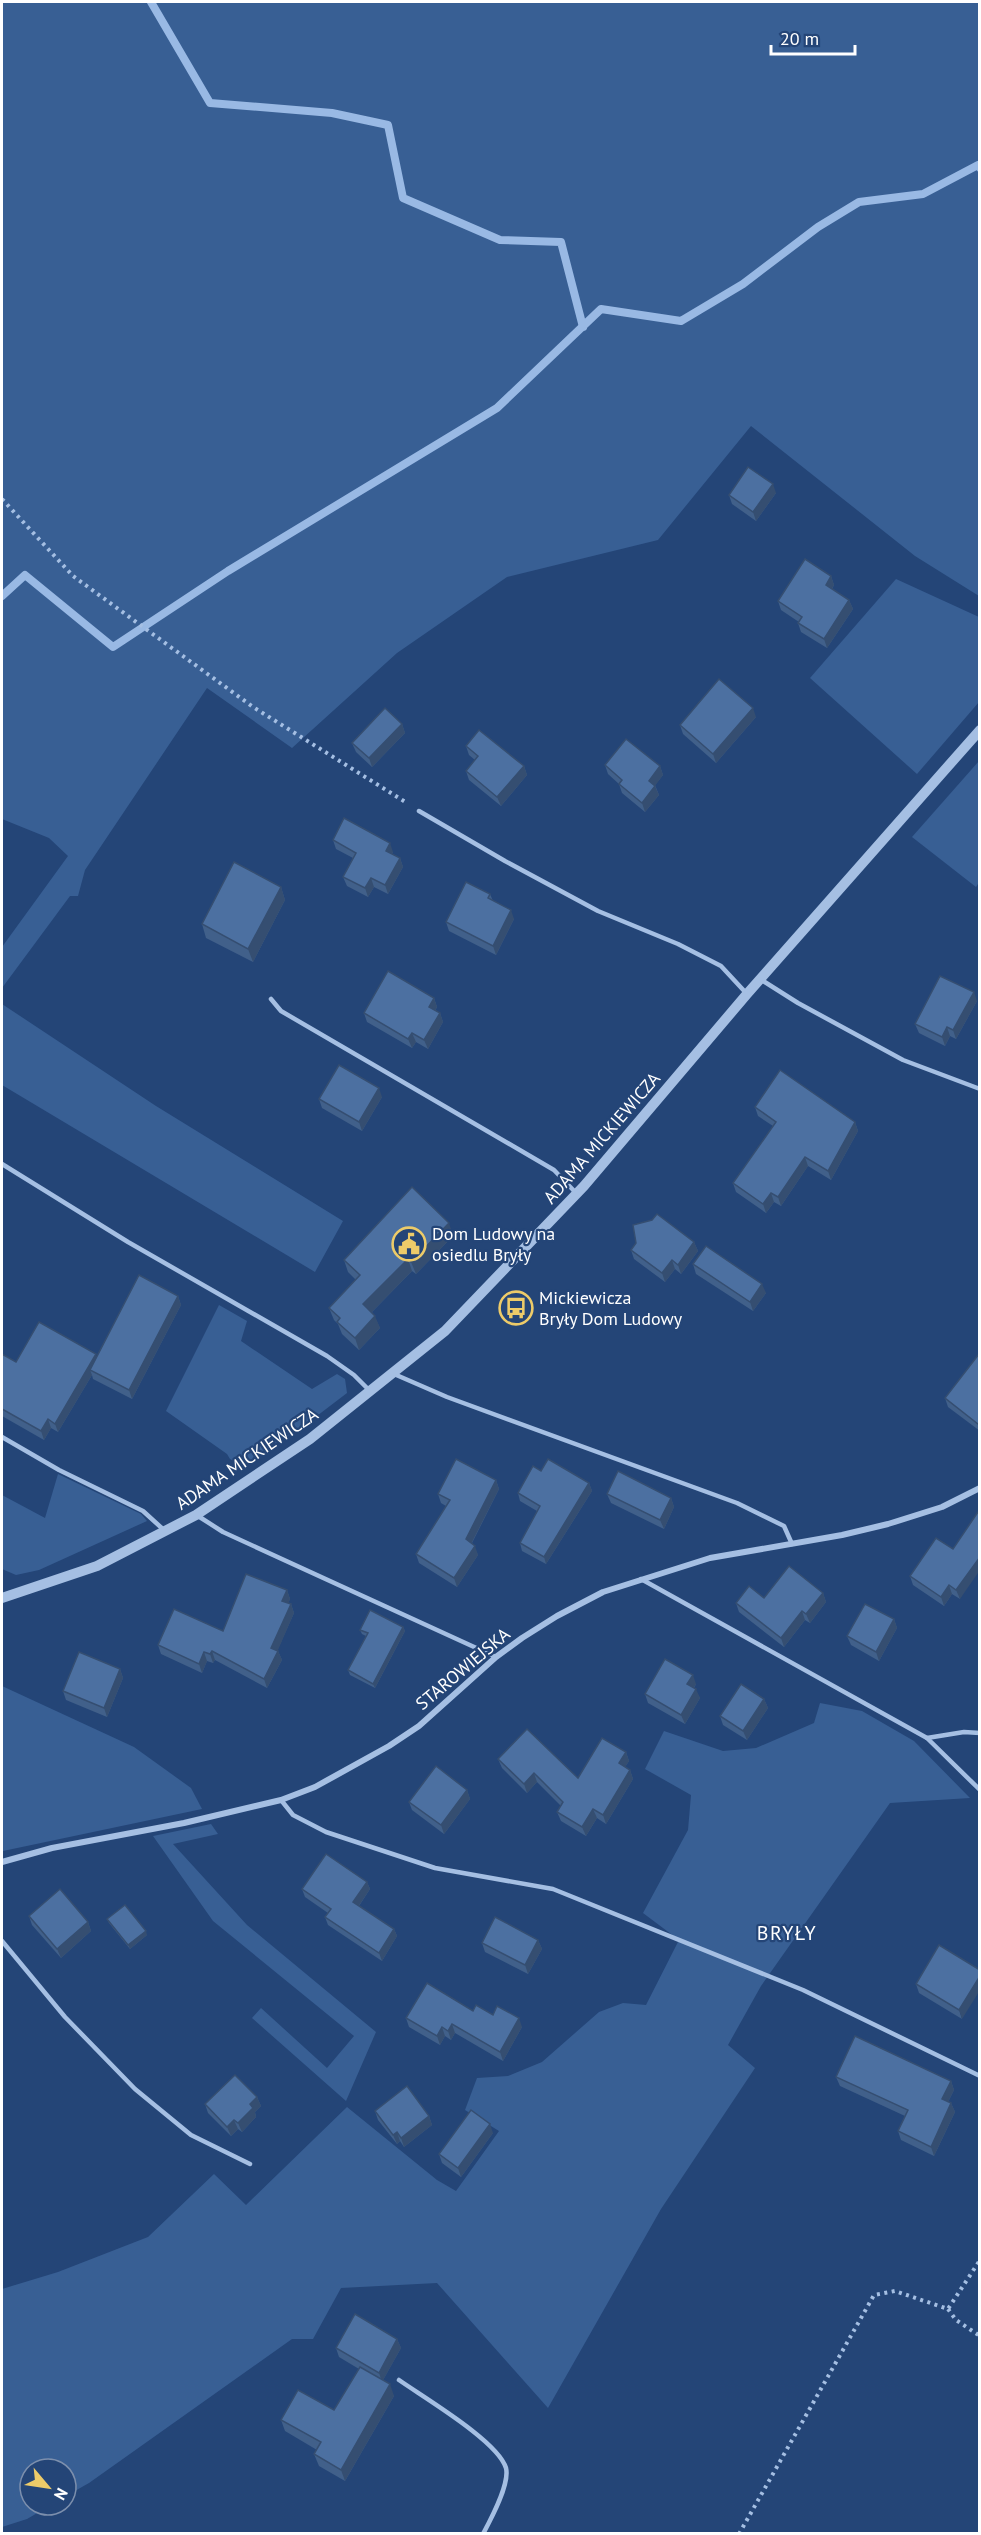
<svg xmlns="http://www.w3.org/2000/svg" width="981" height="2535" font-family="'PT Sans',sans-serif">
	<rect width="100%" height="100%" fill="#244577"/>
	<g fill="#385f94">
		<polygon points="2,2 979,2 979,596 915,556 751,426 658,540 507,577 397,653 292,748 207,688 85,870 78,896 70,896 2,988 2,947 68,856 49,838 2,819"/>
		<polygon points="896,579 979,617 979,702 917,774 810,678"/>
		<polygon points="979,761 980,881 976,887 912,837"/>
		<polygon points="2,1004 156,1106 343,1221 315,1272 2,1085"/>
		<polygon points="219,1305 247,1321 241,1341 312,1389 337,1374 345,1379 347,1393 309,1422 244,1466 230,1459 227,1454 166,1411"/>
		<polygon points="58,1474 141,1514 147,1521 39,1570 16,1575 2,1569 2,1495 45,1518"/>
		<polygon points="2,1686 134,1747 191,1788 202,1809 3,1851"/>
		<polygon points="820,1703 862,1711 914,1741 970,1798 890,1803 761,1986 728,2045 755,2068 661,2209 548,2408 437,2283 341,2288 313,2339 292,2339 89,2483 66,2496 66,2469 30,2469 30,2505 51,2505 27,2519 2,2527 2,2289 58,2272 148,2237 214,2174 246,2205 347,2107 437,2180 456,2191 499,2131 465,2110 477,2078 508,2076 542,2062 599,2012 623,2003 646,2005 679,1940 643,1913 688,1830 691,1795 645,1769 664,1731 723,1751 756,1748 814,1723"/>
		<polygon points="211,1824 218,1834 173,1844 247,1925 376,2032 346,2101 252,2018 261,2008 327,2068 354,2036 213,1921 153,1836"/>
	</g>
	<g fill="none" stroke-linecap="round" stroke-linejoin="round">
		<g stroke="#99b9e4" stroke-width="8">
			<polyline points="151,2 210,103 332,113 388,125 403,198 500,240 561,242 583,327"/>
			<polyline points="2,596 25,575 113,647 228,571 497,408 601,309 681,321 743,284 818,227 859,202 923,194 978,165 980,168"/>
		</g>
		<g stroke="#a5bfe3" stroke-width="4" stroke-dasharray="3 4.5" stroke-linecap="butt">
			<polyline points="2,499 73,576 253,707 407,803"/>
			<polyline points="948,2309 956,2320 980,2336"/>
			<polyline points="739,2534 874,2295 895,2291 948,2309 980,2260"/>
		</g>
		<g stroke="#a5bfe3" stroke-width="4.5">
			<polyline points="419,811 505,861 598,911 678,944 721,966 747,994"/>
			<polyline points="760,979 798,1003 903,1060 980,1089"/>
			<polyline points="271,999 281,1011 554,1170 577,1194"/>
			<polyline points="2,1164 128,1242 327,1356 354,1375 369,1390"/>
			<polyline points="394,1374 447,1397 737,1503 784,1526 792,1544"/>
			<polyline points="2,1437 59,1470 143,1511 165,1531"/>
			<polyline points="198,1516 223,1532 496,1657"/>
			<polyline points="641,1579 927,1738 980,1790"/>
			<polyline points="927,1738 964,1732 980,1733"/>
			<polyline points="281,1800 293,1815 326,1832 435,1868 553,1889 803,1990 980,2076"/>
			<polyline points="2,1941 65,2017 135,2089 191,2135 250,2164"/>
			<path d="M 399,2380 C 423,2397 498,2441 506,2468 C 510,2484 491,2519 483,2534"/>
		</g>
		<polyline stroke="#a5bfe3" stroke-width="6" points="2,1862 52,1848 184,1823 281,1800 315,1787 389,1746 419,1726 496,1657 522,1638 557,1616 603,1592 710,1558 842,1535 888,1524 942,1507 980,1488"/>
		<polyline stroke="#a5bfe3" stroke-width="10" points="2,1598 97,1566 196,1515 310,1439 445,1331 584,1186 747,994 980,730"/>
	</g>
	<g fill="#41608a">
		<polygon points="776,493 756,521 732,504 729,495"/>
		<polygon points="831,576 834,585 832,589 849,600 853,609 827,648 801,632 798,623 799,622 781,610 778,601"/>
		<polygon points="756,717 716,763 683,734 680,725"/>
		<polygon points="402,724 405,733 372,767 356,752 352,743"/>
		<polygon points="466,746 524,766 527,775 501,806 469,780 466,771 475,760 469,755"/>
		<polygon points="605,765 660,766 663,775 655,785 659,795 645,812 622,793 619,784 608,774"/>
		<polygon points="333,840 393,852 392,854 400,858 403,867 388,894 374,887 368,897 347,886 343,877 353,858 336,849"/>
		<polygon points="281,887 285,900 253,962 206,938 202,924"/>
		<polygon points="490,894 493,901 514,919 496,955 449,931 446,922"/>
		<polygon points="434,998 437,1007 435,1011 440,1013 443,1022 428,1049 416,1042 412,1048 367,1022 364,1013"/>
		<polygon points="977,1001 956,1039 950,1036 945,1046 919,1033 915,1024"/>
		<polygon points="382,1097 362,1131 322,1108 319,1099"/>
		<polygon points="755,1107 855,1122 858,1131 831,1180 808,1166 781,1206 774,1202 766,1213 736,1192 733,1183 773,1126 758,1116"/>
		<polygon points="453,1236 416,1274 412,1271 372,1312 380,1328 359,1350 342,1334 338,1324 334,1320 329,1308 356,1280 348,1272 344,1260"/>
		<polygon points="694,1242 698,1251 681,1274 675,1269 665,1282 634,1259 631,1250"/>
		<polygon points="693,1264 766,1293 753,1311 696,1274"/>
		<polygon points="178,1296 181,1305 132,1399 93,1379 92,1375 58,1432 51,1428 44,1440 2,1416 2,1354 16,1362 96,1354 96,1357"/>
		<polygon points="979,1354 980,1431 948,1407 945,1398"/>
		<polygon points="541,1471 589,1483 592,1491 546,1564 522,1551 520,1543 537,1511 520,1501 518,1493"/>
		<polygon points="496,1480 499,1489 472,1543 478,1555 457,1587 419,1563 416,1554 446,1506 441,1503 438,1494"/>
		<polygon points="607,1494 671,1498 674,1507 664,1529 611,1503"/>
		<polygon points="953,1549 960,1599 952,1594 944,1606 913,1585 910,1576"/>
		<polygon points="287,1590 290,1599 288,1603 291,1604 294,1613 277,1651 278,1651 282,1660 267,1688 215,1660 213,1663 207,1661 202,1673 161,1654 158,1645 223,1631"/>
		<polygon points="823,1593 826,1602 810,1623 805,1620 784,1647 739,1612 736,1603 764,1598"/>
		<polygon points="894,1619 897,1628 879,1661 851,1645 847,1636"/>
		<polygon points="403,1627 405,1631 375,1688 350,1675 348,1670 366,1636 362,1634 360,1630"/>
		<polygon points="120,1669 123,1678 107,1717 66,1700 63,1691"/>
		<polygon points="696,1684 694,1688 700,1698 685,1724 648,1703 645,1694"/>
		<polygon points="764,1699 768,1708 747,1740 723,1725 720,1716"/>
		<polygon points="626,1752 629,1761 625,1767 630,1770 633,1779 606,1824 597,1818 586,1836 561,1821 557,1812 561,1806 537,1782 527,1793 502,1768 498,1759 578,1778"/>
		<polygon points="467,1790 470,1799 444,1834 412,1810 409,1802"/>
		<polygon points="367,1882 370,1889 359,1906 394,1929 397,1936 382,1961 328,1925 325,1917 328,1913 305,1897 302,1889"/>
		<polygon points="29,1916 88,1922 91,1931 61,1958 32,1925"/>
		<polygon points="107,1919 147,1935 130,1949 109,1923"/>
		<polygon points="538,1940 542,1949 528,1974 485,1952 482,1943"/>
		<polygon points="939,1945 962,2019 919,1993 916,1984"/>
		<polygon points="473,2011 493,2015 522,2027 503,2061 455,2033 451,2040 445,2036 440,2045 409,2027 406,2018"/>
		<polygon points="836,2077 951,2081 954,2090 948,2102 951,2103 955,2112 934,2156 901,2140 898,2131 905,2116 840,2086"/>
		<polygon points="257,2097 261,2106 255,2112 256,2117 242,2132 238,2129 231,2136 208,2113 205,2104"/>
		<polygon points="375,2111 429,2116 432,2125 404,2147 400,2141 397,2144 378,2120"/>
		<polygon points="493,2133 461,2177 442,2163 439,2154"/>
		<polygon points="397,2339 401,2348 383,2380 394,2396 345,2481 319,2466 314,2454 317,2450 285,2431 281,2420 334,2410 359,2369 339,2357 336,2348"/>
	</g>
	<g fill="#354e71">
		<polygon points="773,484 776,493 756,521 753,512"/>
		<polygon points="831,576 834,585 829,594 826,585"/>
		<polygon points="849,600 853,609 827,648 824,639"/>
		<polygon points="753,708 756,717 716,763 713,754"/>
		<polygon points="402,724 405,733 372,767 369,758"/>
		<polygon points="524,766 527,775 501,806 497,797"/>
		<polygon points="660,766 663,775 652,790 649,781"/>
		<polygon points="655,786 659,795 645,812 642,803"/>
		<polygon points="390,843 393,852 389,860 386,851"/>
		<polygon points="400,858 403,867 388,894 385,885"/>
		<polygon points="371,878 374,887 368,897 365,888"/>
		<polygon points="281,887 285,900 253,962 248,949"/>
		<polygon points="511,910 514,919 496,955 493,946"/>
		<polygon points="974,992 977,1001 956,1039 953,1030"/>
		<polygon points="434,998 437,1007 432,1016 429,1007"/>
		<polygon points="440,1013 443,1022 428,1049 424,1040"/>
		<polygon points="947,1027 950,1036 945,1046 942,1037"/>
		<polygon points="412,1033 416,1042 412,1048 408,1039"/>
		<polygon points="379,1088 382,1097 362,1131 359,1122"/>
		<polygon points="855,1122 858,1131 831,1180 828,1171"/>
		<polygon points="805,1157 808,1166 781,1206 778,1197"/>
		<polygon points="771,1193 774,1202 766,1213 763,1204"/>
		<polygon points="449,1223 453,1236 416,1274 411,1262"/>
		<polygon points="694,1242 698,1251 681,1274 678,1265"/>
		<polygon points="408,1259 412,1271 367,1317 363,1304"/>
		<polygon points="672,1260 675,1269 665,1282 662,1273"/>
		<polygon points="762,1284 766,1293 753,1311 750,1302"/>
		<polygon points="178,1296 181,1305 132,1399 129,1390"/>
		<polygon points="375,1316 380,1328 359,1350 355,1338"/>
		<polygon points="96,1354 99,1363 90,1370 92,1375 58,1432 55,1424"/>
		<polygon points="48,1419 51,1428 44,1440 41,1431"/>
		<polygon points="496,1480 499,1489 469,1548 466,1539"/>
		<polygon points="589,1483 592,1491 546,1564 544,1557"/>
		<polygon points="671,1498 674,1507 664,1529 660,1520"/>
		<polygon points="475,1546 478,1555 457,1587 454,1578"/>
		<polygon points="980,1557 980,1570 960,1599 956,1590"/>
		<polygon points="949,1585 952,1594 944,1606 941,1597"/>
		<polygon points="287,1590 290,1599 286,1610 282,1601"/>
		<polygon points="823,1593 826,1602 810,1623 806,1614"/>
		<polygon points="291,1604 294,1613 275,1657 271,1648"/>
		<polygon points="802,1611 805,1620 784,1647 781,1638"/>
		<polygon points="894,1619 897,1628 879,1661 876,1652"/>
		<polygon points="403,1627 405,1631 375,1688 373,1684"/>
		<polygon points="212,1651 215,1660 213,1663 210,1654"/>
		<polygon points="278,1651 282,1660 267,1688 264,1679"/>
		<polygon points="204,1652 207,1661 202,1673 199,1664"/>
		<polygon points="120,1669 123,1678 107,1717 104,1708"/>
		<polygon points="693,1675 696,1684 691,1693 687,1684"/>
		<polygon points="696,1689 700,1698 685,1724 681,1715"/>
		<polygon points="764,1699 768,1708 747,1740 743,1731"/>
		<polygon points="626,1752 629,1761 622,1772 619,1763"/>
		<polygon points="630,1770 633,1779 606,1824 603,1815"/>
		<polygon points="534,1773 537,1782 527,1793 524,1784"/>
		<polygon points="467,1790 470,1799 444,1834 441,1825"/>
		<polygon points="593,1809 597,1818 586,1836 582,1827"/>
		<polygon points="367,1882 370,1889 356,1910 353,1902"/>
		<polygon points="88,1922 91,1931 61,1958 57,1949"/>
		<polygon points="394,1929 397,1936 382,1961 379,1953"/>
		<polygon points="146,1931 147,1935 130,1949 128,1945"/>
		<polygon points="538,1940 542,1949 528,1974 525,1965"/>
		<polygon points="980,1976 980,1990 962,2019 959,2010"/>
		<polygon points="519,2018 522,2027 503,2061 500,2052"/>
		<polygon points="452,2024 455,2033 451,2040 448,2031"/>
		<polygon points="442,2027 445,2036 440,2045 437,2036"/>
		<polygon points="951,2081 954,2090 945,2108 942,2099"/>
		<polygon points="257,2097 261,2106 255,2112 256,2117 242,2132 238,2123 250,2104"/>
		<polygon points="951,2103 955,2112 934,2156 931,2147"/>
		<polygon points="429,2116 432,2125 404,2147 401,2138"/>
		<polygon points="234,2120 238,2129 231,2136 227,2127"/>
		<polygon points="490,2124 493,2133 461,2177 458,2168"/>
		<polygon points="397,2132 400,2141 397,2144 393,2135"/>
		<polygon points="397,2339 401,2348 382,2382 379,2373"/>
		<polygon points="390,2384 394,2396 345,2481 341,2470"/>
	</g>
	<g fill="#4c70a1" stroke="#354e71" stroke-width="1.5">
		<polygon points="748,467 773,484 753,512 729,495"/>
		<polygon points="805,559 831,576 826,585 849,600 824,639 798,623 802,617 778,601"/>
		<polygon points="719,679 753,708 713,754 680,725"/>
		<polygon points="385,708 402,724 369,758 352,743"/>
		<polygon points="479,730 524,766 497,797 466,771 478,756 466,746"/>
		<polygon points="626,739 660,766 649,781 655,786 642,803 619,784 622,780 605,765"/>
		<polygon points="344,818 390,843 386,851 400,858 385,885 371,878 365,888 343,877 356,853 333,840"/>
		<polygon points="234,862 281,887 248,949 202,924"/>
		<polygon points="466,882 490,894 488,898 511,910 493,946 446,922"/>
		<polygon points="388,971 434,998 429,1007 440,1013 424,1040 412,1033 408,1039 364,1013"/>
		<polygon points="940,976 974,992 953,1030 947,1027 942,1037 915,1024"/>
		<polygon points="339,1065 379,1088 359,1122 319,1099"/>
		<polygon points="780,1070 855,1122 828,1171 805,1157 778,1197 771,1193 763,1204 733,1183 776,1122 755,1107"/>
		<polygon points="412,1187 449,1223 411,1262 408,1259 363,1304 375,1316 355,1338 337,1322 340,1318 329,1308 360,1275 344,1260"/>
		<polygon points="657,1214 694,1242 678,1265 672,1260 662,1273 631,1250 636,1243 633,1225 652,1220"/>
		<polygon points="706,1246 762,1284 750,1302 693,1264"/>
		<polygon points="139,1275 178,1296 129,1390 90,1370"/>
		<polygon points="39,1322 96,1354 55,1424 48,1419 41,1431 2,1409 2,1354 16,1362"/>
		<polygon points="979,1354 980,1422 978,1424 945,1398"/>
		<polygon points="456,1459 496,1480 466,1539 475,1546 454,1578 416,1554 450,1500 438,1494"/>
		<polygon points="548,1459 589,1483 544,1557 520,1543 540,1506 518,1493 533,1466 541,1471"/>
		<polygon points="618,1471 671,1498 660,1520 607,1494"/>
		<polygon points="980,1509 980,1557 956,1590 949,1585 941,1597 910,1576 936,1538 953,1549"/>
		<polygon points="789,1566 823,1593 806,1614 802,1611 781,1638 736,1603 749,1586 764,1598"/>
		<polygon points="246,1574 287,1590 282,1601 291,1604 271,1648 278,1651 264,1679 212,1651 210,1654 204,1652 199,1664 158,1645 174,1609 223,1631"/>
		<polygon points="865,1604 894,1619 876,1652 847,1636"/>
		<polygon points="370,1610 403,1627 373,1684 348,1670 368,1633 360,1630"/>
		<polygon points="79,1652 120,1669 104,1708 63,1691"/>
		<polygon points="665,1659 693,1675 687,1684 696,1689 681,1715 645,1694"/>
		<polygon points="741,1684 764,1699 743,1731 720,1716"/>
		<polygon points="527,1729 578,1778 602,1738 626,1752 619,1763 630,1770 603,1815 593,1809 582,1827 557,1812 563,1802 534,1773 524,1784 498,1759"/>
		<polygon points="436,1766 467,1790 441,1825 409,1802"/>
		<polygon points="326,1854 367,1882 353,1902 394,1929 379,1953 325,1917 331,1909 302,1889"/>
		<polygon points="60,1889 88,1922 57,1949 29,1916"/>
		<polygon points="125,1905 146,1931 128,1945 107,1919"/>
		<polygon points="495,1917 538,1940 525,1965 482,1943"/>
		<polygon points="939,1945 980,1970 980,1976 959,2010 916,1984"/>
		<polygon points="427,1983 473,2011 476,2005 493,2015 497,2006 519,2018 500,2052 452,2024 448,2031 442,2027 437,2036 406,2018"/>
		<polygon points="855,2036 951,2081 942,2099 951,2103 931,2147 898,2131 908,2110 836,2077"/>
		<polygon points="235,2075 257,2097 250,2104 253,2108 238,2123 234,2120 227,2127 205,2104"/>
		<polygon points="407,2086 429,2116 401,2138 397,2132 393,2135 375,2111"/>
		<polygon points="471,2110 490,2124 458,2168 439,2154"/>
		<polygon points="355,2314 397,2339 379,2373 336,2348"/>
		<polygon points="360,2367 390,2384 341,2470 314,2454 321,2442 281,2420 298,2390 334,2410"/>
	</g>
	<defs>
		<symbol id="civic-ring" viewBox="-11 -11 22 22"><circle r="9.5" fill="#244577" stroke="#edcb69" stroke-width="1.5"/><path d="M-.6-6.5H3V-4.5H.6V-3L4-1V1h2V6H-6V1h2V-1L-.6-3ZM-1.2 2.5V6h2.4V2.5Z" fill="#edcb69"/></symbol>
		<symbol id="bus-ring" viewBox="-11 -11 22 22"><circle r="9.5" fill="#244577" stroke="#edcb69" stroke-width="1.5"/><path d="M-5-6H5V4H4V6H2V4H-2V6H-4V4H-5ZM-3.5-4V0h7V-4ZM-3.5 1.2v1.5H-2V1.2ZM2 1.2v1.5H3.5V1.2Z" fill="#edcb69"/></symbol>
	</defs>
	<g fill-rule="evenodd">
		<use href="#civic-ring" x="390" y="1225" width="38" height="38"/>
		<use href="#bus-ring" x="497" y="1289" width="38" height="38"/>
	</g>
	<g text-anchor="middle" stroke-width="4.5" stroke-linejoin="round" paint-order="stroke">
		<g font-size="18" fill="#fff" stroke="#244577">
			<text transform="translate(602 1138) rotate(-49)" y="6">ADAMA MICKIEWICZA</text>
			<text transform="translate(247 1459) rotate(-34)" y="6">ADAMA MICKIEWICZA</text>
			<text transform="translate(463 1669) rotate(-40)" y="6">STAROWIEJSKA</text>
		</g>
		<g font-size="18" fill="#fff" stroke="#244577" text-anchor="start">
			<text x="432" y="1240">Dom Ludowy na<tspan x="432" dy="21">osiedlu Bryły</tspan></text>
			<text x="539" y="1304">Mickiewicza<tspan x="539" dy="21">Bryły Dom Ludowy</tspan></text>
		</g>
		<g font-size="20" letter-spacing="1.5" fill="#fff" stroke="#244577">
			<text x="787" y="1940">BRYŁY</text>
		</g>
	</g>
	<rect width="981" height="2535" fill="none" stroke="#ffffff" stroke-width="6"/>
	<g transform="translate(48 2487) rotate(119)"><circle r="28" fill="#244577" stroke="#7c8fad" stroke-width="1.5"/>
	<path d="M0-4.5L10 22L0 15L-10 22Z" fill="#edcb69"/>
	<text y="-9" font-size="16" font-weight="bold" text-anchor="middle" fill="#ffffff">N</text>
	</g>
	<path d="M771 45v9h84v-9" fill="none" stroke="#ffffff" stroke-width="3"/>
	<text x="780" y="45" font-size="18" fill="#ffffff" stroke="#244577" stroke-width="4.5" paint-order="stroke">20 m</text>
</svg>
